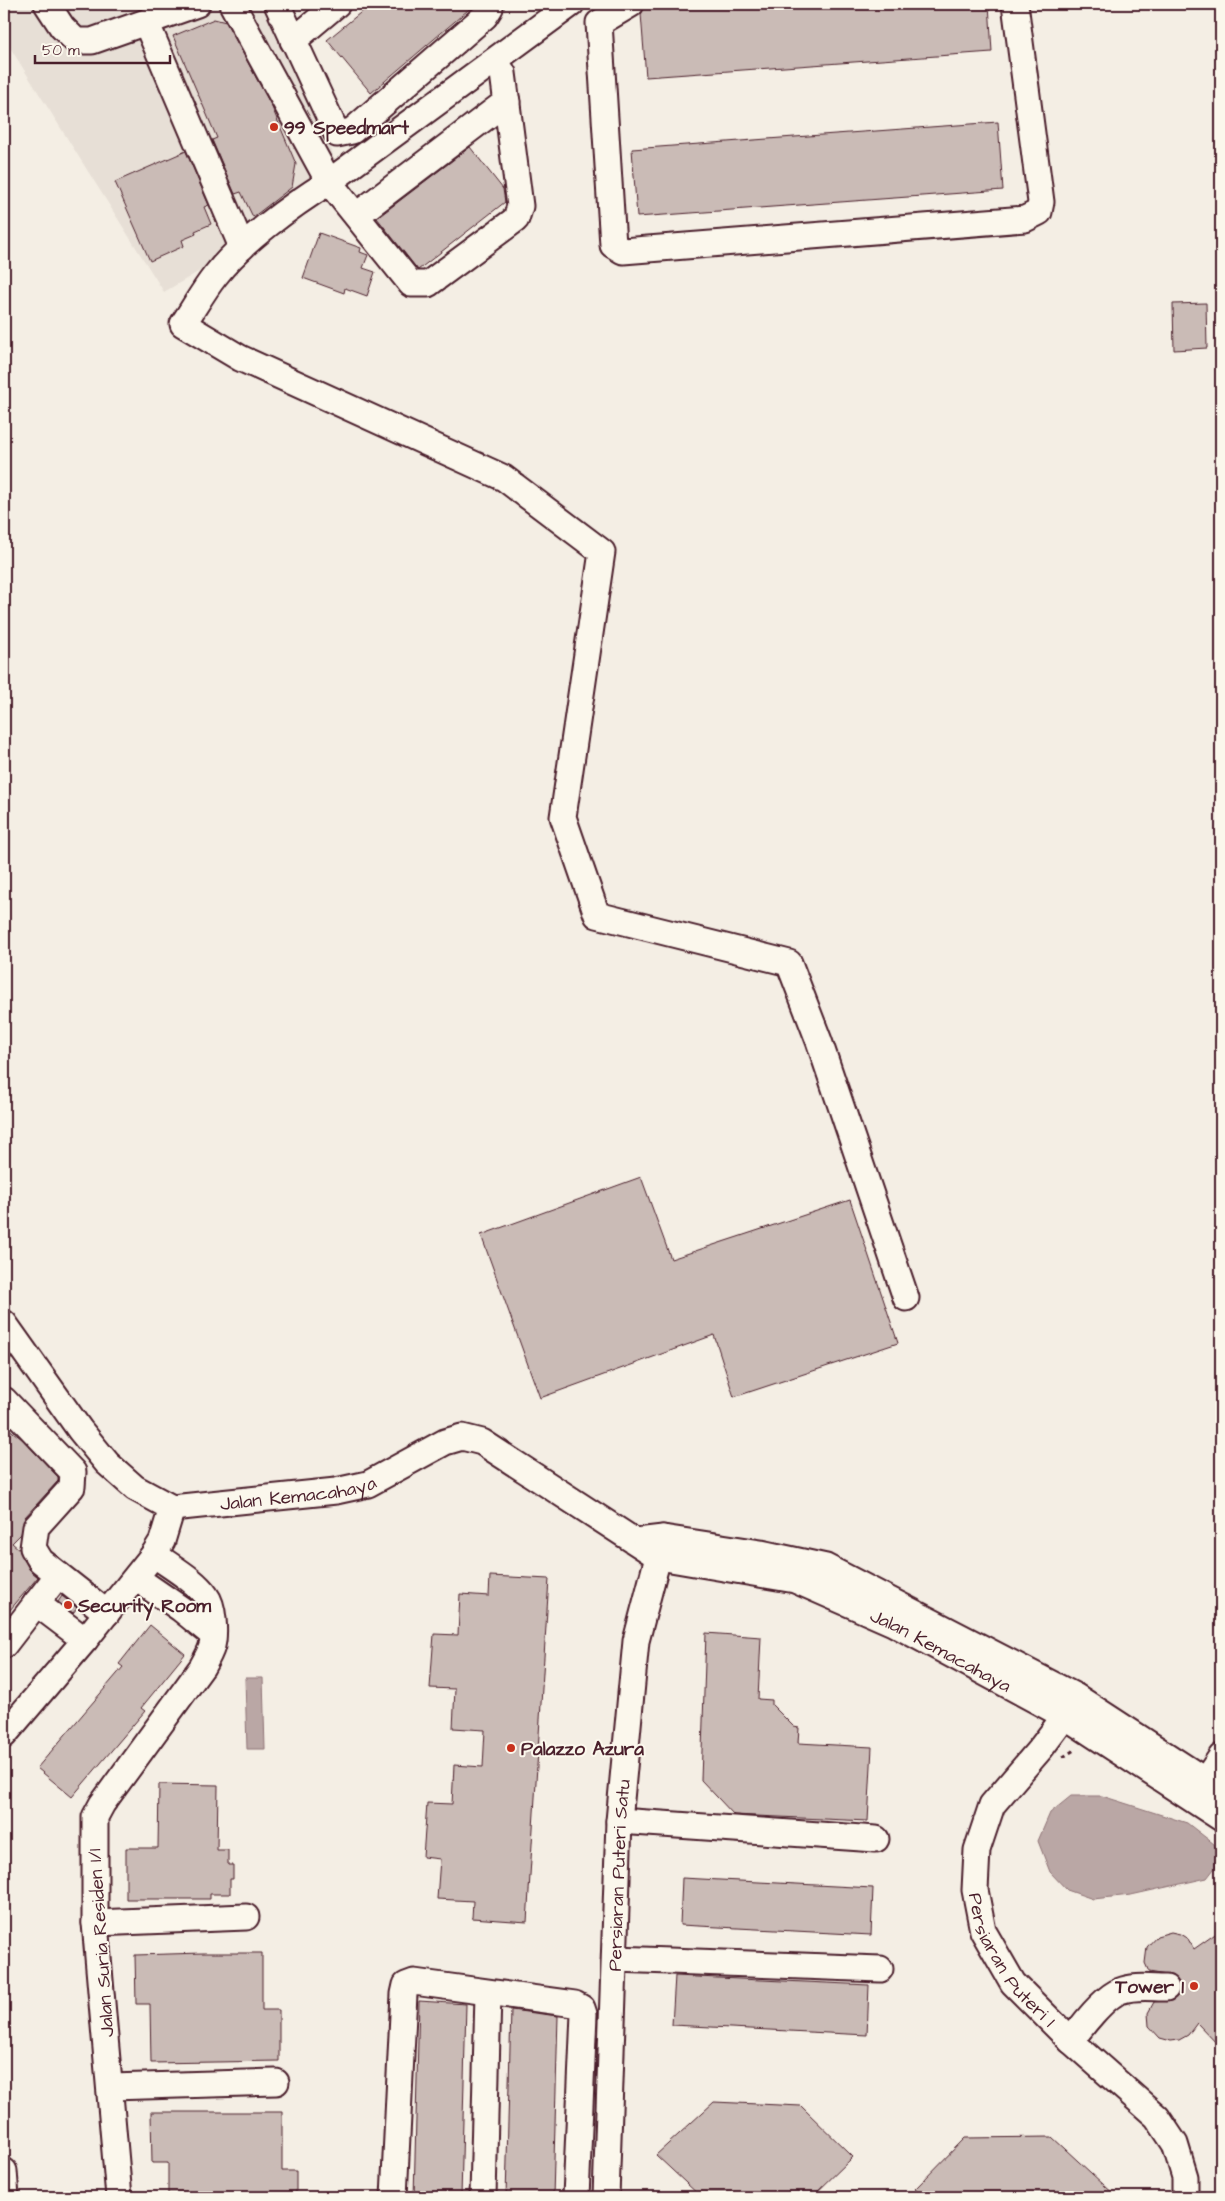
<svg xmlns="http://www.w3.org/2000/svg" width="1225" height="2201" font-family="'Architects Daughter',sans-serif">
	<rect width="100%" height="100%" fill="#f4eee4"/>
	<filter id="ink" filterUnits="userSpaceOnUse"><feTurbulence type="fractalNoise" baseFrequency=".02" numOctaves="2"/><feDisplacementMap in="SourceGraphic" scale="10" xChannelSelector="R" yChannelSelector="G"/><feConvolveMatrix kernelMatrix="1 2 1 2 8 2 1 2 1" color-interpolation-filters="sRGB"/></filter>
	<g filter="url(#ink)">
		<polygon fill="#e7dfd6" points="4,4 267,4 331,148 342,187 164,292 4,38"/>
		<g fill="#baa7a5" stroke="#8d7174">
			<polygon points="245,1678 263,1678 265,1749 247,1749"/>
			<polygon points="1071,1796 1102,1796 1187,1823 1214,1844 1221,1860 1207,1878 1131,1895 1093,1899 1067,1890 1050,1872 1038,1841 1050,1813"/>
		</g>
		<g fill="#cabbb6" stroke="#4a1f2b">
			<polygon points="371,4 475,4 371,93 327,40"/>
			<polygon points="689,4 989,4 992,52 646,77 641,14 645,7"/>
			<polygon points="214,19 226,22 271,105 296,164 292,187 253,217 241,192 235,194 212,140 217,138 173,36"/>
			<polygon points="998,122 1003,190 637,217 632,149"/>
			<polygon points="470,147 503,189 505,202 418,270 377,218"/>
			<polygon points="186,151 209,205 204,207 211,224 195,231 196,234 182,240 184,246 150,261 115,182"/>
			<polygon points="319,233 361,248 360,252 368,255 363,268 375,272 367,296 345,288 344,293 303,278"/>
			<polygon points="1206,303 1207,348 1174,350 1173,304"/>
			<polygon points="641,1177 671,1259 850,1200 898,1343 734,1397 714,1335 540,1398 481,1235"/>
			<polygon points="4,1425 22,1439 58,1477 58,1481 25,1517 21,1534 12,1543 19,1549 29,1569 38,1577 4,1617"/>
			<polygon points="490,1576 549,1579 527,1922 472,1918 473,1901 437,1899 440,1859 423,1857 427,1803 452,1804 454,1765 483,1767 485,1730 453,1728 455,1689 430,1688 434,1634 458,1635 460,1594 489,1596"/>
			<polygon points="62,1596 77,1608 73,1613 58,1602"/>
			<polygon points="150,1625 185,1654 141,1708 145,1711 72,1797 37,1768 123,1667 119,1664"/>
			<polygon points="706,1633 761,1637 758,1699 772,1700 772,1705 794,1727 799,1728 798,1743 872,1747 868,1821 734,1815 701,1780"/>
			<polygon points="159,1784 218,1785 217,1850 228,1850 228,1865 233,1865 233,1879 230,1879 230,1894 210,1894 210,1899 126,1899 126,1848 158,1848"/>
			<polygon points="682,1878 873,1888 871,1935 680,1925"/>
			<polygon points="1221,1930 1221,2048 1197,2023 1188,2035 1179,2040 1171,2041 1160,2038 1149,2026 1148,2013 1154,2002 1173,2000 1178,1995 1180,1988 1178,1981 1173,1976 1149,1972 1145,1963 1147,1947 1157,1936 1171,1932 1180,1934 1188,1939 1194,1949"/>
			<polygon points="203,1953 262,1953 262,2010 279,2010 279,2061 151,2063 150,2004 136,2004 135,1955"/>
			<polygon points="675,1976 869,1985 867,2035 672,2025"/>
			<polygon points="419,2001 466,2004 461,2197 414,2197"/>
			<polygon points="511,2010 558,2016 553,2197 506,2197"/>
			<polygon points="714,2102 801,2106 853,2157 812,2197 701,2197 656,2155"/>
			<polygon points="151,2112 282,2112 282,2171 296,2171 296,2197 168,2197 168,2163 152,2163"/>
			<polygon points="1052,2137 1117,2197 924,2197 915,2189 965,2138"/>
		</g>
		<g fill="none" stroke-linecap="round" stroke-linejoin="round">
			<defs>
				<g id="minor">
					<polyline points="47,4 62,27 76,41 92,41 197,4"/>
					<polyline points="232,4 329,182 411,284 428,284 516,219 520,206 503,73 495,61"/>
					<polyline points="277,4 337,134 352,131 485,16 490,8 489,4"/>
					<path d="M 571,4 L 329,182 C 292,205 242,241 215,276 C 203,291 194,308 183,324 L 240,358 L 504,478 L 602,552 L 563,817 L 597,915 L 789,963 L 819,1041 L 906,1298"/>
					<polyline points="631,4 599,23 613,245 623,251 1025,219 1039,212 1041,202 1015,4"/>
					<polyline points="146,22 242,247"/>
					<polyline points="293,41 337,4"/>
					<polyline points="357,215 507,101"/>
					<path id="s1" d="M 4,1323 L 80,1430 L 107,1463 L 135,1488 L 172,1508 L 336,1491 L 368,1484 L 445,1442 L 462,1437 L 482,1442 L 659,1557 L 795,1580 L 893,1623 L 1065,1716 L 1221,1818"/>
					<polyline points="4,1400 73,1472 72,1487 36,1527 33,1548 41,1561 107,1613"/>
					<polyline points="646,1540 663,1538 761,1553 826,1567 1075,1696 1221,1791"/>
					<polyline points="136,1578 181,1609 213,1635"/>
					<polyline points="36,1603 85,1640"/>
					<polyline points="4,1645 58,1575"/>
					<path id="s2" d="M 1072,1702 L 1065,1716 L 1041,1748 L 992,1805 L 977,1850 L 975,1890 L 983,1931 L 1013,1983 L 1071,2041 L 1157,2117 L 1175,2144 L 1185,2177 L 1185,2197"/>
					<polyline points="4,1735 85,1640 154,1554 162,1541 172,1508"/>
					<polyline points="1196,1794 1221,1757"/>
					<polyline points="619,1821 876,1839"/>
					<polyline points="95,1923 246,1917"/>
					<polyline points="616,1959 880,1969"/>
					<path d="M 1071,2041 C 1081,2027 1104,1997 1120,1991 C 1134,1985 1152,1988 1166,1988"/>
					<polyline points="111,2087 276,2082"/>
					<polyline points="4,2171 6,2197"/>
					<path d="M 119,2197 L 95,1923 L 95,1817 L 102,1804 L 202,1667 C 206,1660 210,1653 212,1646 C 215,1634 214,1606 206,1596 C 194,1579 171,1567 154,1554"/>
					<polyline points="394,2197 404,1994 406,1985 414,1982 575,2004 582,2008 584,2014 576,2197"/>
					<polyline points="483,2197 488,1993"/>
					<path id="s3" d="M 606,2197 L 619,1821 L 636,1641 L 663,1538"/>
				</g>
			</defs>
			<use href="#minor" stroke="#4a1f2b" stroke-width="29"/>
			<polyline stroke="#4a1f2b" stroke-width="3" stroke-dasharray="4 4" stroke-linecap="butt" points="1063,1757 1076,1749"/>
			<use href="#minor" stroke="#fbf7ec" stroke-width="25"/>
		</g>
	</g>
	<g fill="#c8321e" stroke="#fbf7ec" stroke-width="2">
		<circle cx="274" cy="127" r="5"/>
		<circle cx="68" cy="1605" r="5"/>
		<circle cx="511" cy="1748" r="5"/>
		<circle cx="1194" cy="1986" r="5"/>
	</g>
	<g text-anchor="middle" stroke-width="4" stroke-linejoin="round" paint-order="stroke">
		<g font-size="19" font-weight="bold" fill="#4a1f2b" stroke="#fbf7ec" text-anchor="start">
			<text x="284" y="134">99 Speedmart</text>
			<text x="78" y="1612">Security Room</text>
			<text x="521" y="1755">Palazzo Azura</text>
			<text x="1184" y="1993" text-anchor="end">Tower 1</text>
		</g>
		<g font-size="19" fill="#4a1f2b" stroke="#fbf7ec">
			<text dy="7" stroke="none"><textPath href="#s1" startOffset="380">Jalan Kemacahaya</textPath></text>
			<text dy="7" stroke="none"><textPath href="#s1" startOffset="1088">Jalan Kemacahaya</textPath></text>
			<text dy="7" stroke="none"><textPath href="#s3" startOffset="322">Persiaran Puteri Satu</textPath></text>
			<text transform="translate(100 1943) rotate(-94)" y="7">Jalan Suria Residen 1/1</text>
			<text dy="7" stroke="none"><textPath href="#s2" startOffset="299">Persiaran Puteri 1</textPath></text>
		</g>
	</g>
	<rect width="1225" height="2201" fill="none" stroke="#fbf7ec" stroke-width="20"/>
	<rect x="10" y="10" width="1205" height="2181" fill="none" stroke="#4a1f2b" stroke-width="2" filter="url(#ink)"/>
	<path d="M35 55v8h135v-8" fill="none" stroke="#4a1f2b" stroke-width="2.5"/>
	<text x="42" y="55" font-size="15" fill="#4a1f2b" stroke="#fbf7ec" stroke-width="4" paint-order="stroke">50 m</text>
</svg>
